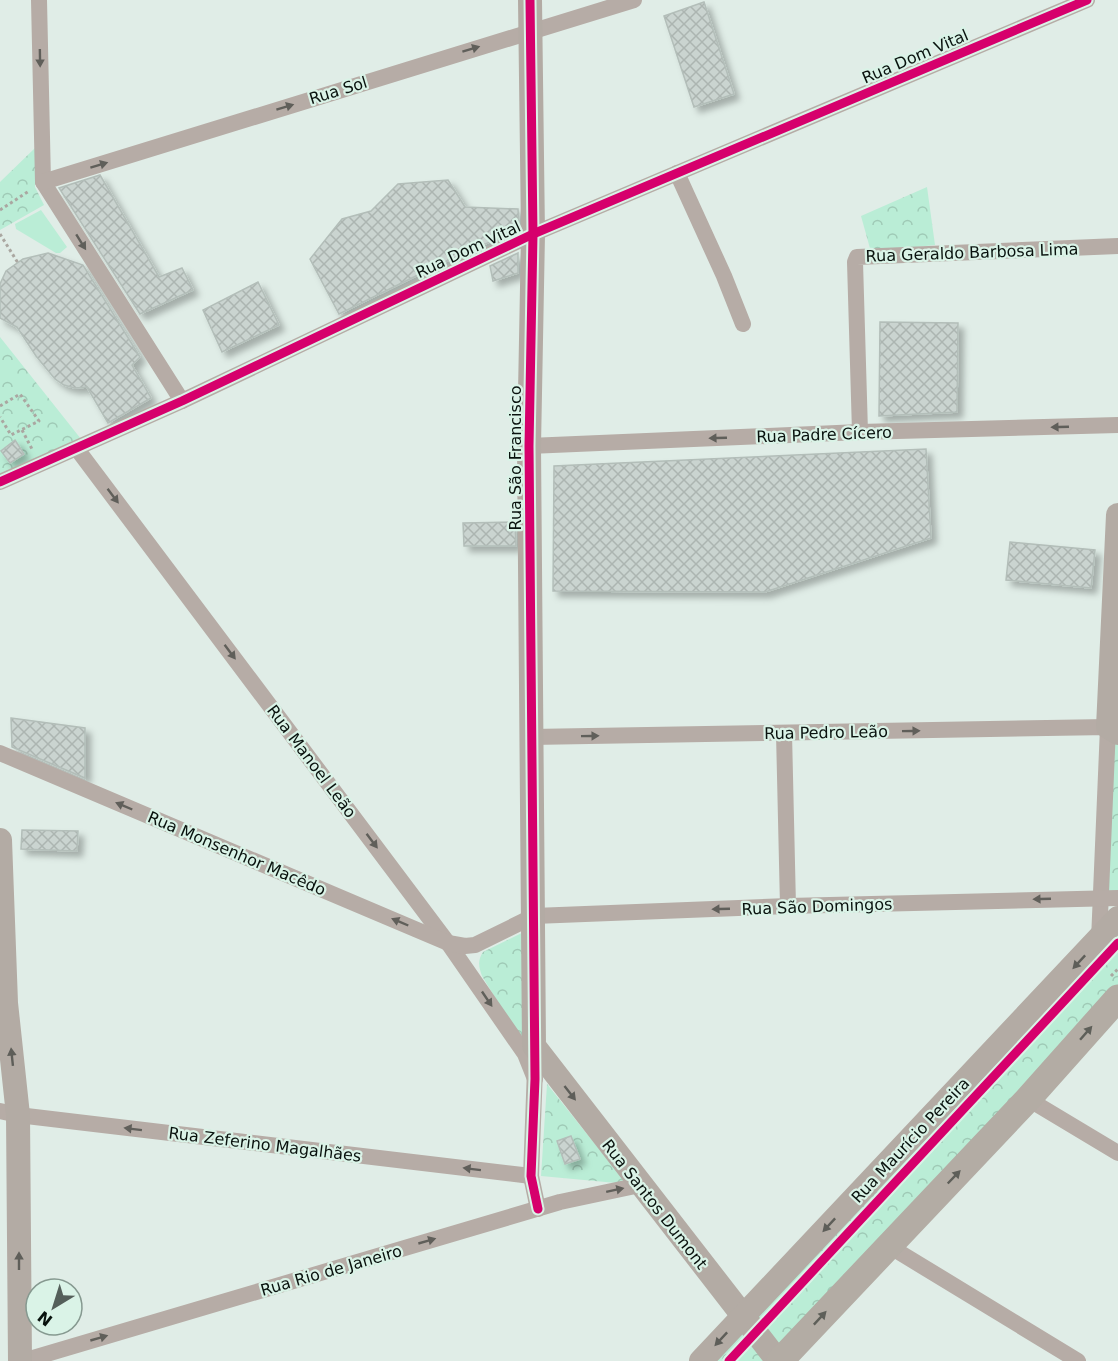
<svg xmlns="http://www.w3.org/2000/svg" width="1118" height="1361" font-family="'DejaVu Sans',sans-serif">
	<defs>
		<pattern id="park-crowns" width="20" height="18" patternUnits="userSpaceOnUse" patternTransform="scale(1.5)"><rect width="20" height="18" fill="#baedd6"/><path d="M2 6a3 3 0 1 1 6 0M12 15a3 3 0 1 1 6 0" fill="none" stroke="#9fcab6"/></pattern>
		<pattern id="building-cross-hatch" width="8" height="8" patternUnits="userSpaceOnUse" patternTransform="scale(1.5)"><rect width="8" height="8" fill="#cad4d0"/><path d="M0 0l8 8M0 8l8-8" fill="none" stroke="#acb5b1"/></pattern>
		<filter id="shadow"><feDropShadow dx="5.5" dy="5.5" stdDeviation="3" flood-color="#0004"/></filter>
	</defs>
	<rect width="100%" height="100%" fill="#e0ede7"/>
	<g fill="url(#park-crowns)">
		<polygon points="35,148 35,187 44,205 0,230 0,182"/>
		<polygon points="927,187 935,245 871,252 861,216"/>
		<polygon points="0,337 81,439 0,474"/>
		<polygon points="1108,727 1118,733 1118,898 1100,898"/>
		<polygon points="1118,918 1118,998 780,1361 701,1361"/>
		<path d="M 526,931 L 532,1059 L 482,976 C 479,967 477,961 483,952 Z"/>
		<polygon points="547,1084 627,1184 541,1176"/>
	</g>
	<polygon fill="#baedd6" points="41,210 67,247 60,253 56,253 16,229 15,224"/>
	<g fill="url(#building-cross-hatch)" stroke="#b3beb9" stroke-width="1.5" filter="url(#shadow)">
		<polygon points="704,2 734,94 694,107 664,16"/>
		<polygon points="100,175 159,277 182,268 193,290 140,314 59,188"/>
		<polygon points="448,180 465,207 518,209 519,229 438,265 339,314 310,259 342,219 371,211 398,184"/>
		<polygon points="48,253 83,265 140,357 132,365 151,398 108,423 87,387 75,388 64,385 55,379 36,356 17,327 0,318 0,284 6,271 23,259"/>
		<polygon points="518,253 518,273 493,281 490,266"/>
		<polygon points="258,282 279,325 222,352 203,310"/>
		<polygon points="880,322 958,323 957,412 879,416"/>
		<polygon points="15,440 24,454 10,463 1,451"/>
		<polygon points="926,449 931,538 765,592 553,591 554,466"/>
		<polygon points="515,522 516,546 464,546 463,523"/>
		<polygon points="1010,542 1095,550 1091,588 1006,580"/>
		<polygon points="11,718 85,728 85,778 12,747"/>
		<polygon points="22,830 78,831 77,851 21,849"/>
		<polygon points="571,1136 580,1159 565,1164 557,1141"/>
	</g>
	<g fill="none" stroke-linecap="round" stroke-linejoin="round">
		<g stroke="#aaa7a1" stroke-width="3" stroke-dasharray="3 3" stroke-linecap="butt">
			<polyline points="0,210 29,191"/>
			<polyline points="0,234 18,263"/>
			<polyline points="0,406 20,394 39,421 11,435 0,417"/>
			<polyline points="22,430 32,449"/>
			<polyline points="1111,976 1118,969"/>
		</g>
		<g stroke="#b6aca6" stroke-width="16">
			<polyline points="39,0 43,182 182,401"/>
			<polyline points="677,173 724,276 743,324"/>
			<polyline points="43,182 634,0"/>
			<polyline points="860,432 855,262 857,257 1118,246"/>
			<polyline points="529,446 860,432 1118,425"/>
			<polyline points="77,449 448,943 525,1054 535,1079"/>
			<polyline points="0,482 182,401 533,234 1087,0"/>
			<polyline points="784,733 788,906"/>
			<polyline points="531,737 1108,727 1099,940"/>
			<polyline points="0,753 448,943 465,946 475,945 534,916 788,906 1118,898"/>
			<polyline points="535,1069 531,1176 538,1209"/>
			<polyline points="1028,1099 1118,1153"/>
			<polyline points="0,1111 18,1115 531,1176"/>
			<polyline points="889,1246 1078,1361"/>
			<polyline points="23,1361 560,1202 640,1185"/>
		</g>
		<g stroke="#b3aba4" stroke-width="24">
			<polyline points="530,0 533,234 529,446 534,1046 778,1361"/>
			<polyline points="1118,515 1108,727 1118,733"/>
			<polyline points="0,840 6,1003 18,1115 20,1361"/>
			<polyline points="701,1361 1118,918"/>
		</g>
		<polyline stroke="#b3aca4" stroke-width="27" points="780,1361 1028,1099 1118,998"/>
		<defs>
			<g id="cycleway">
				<polyline points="530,0 533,234 529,446 535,1079 531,1176 538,1209"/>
				<polyline points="0,482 182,401 533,234 1087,0"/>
				<polyline points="729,1361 1118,943"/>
			</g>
		</defs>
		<use href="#cycleway" stroke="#daf3e7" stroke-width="13"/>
		<use href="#cycleway" stroke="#d6006c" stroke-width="9"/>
	</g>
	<defs><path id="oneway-solid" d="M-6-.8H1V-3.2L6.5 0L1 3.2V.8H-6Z" transform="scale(1.5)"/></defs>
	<g fill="#605f5a">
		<use href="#oneway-solid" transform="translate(471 49) rotate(-17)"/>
		<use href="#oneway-solid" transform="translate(40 58) rotate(89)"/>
		<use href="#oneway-solid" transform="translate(285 107) rotate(-17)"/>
		<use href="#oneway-solid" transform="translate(99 165) rotate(-17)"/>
		<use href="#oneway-solid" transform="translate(81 242) rotate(58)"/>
		<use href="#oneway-solid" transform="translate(1060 427) rotate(178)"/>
		<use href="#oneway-solid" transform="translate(718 438) rotate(178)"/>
		<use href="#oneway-solid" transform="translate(113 496) rotate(53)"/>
		<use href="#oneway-solid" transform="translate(230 652) rotate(53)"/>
		<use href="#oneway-solid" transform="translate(911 731) rotate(-1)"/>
		<use href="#oneway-solid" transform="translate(590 736) rotate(-1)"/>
		<use href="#oneway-solid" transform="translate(124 806) rotate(-157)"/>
		<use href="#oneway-solid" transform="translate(372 841) rotate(53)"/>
		<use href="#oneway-solid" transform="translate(1042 899) rotate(178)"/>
		<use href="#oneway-solid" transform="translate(721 909) rotate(178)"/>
		<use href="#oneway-solid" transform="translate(400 922) rotate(-157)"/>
		<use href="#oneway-solid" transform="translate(487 999) rotate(56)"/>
		<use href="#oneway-solid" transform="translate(133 1129) rotate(-173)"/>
		<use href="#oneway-solid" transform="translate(472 1169) rotate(-173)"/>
		<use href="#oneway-solid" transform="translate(615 1190) rotate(-12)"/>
		<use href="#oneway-solid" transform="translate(427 1241) rotate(-16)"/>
		<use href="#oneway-solid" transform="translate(99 1338) rotate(-16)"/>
	</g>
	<g fill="#5e5e59">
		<use href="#oneway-solid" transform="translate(1079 962) rotate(133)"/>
		<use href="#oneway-solid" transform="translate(12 1057) rotate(-96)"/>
		<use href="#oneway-solid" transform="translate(570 1093) rotate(52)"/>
		<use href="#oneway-solid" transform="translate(829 1225) rotate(133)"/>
		<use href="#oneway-solid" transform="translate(19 1261) rotate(-90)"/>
		<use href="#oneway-solid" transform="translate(721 1339) rotate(133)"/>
	</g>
	<g fill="#5e5f59">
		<use href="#oneway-solid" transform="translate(1086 1033) rotate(-49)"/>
		<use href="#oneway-solid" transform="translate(954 1177) rotate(-46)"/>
		<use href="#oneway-solid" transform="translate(820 1318) rotate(-47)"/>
	</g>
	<g text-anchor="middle" stroke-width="4.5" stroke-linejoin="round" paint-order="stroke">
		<g font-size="16" fill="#09120e" stroke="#daf3e7">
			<text transform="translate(915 56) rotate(-23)" y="6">Rua Dom Vital</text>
			<text transform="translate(338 90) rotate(-17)" y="6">Rua Sol</text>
			<text transform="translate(468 249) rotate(-25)" y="6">Rua Dom Vital</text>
			<text transform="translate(972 252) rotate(-2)" y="6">Rua Geraldo Barbosa Lima</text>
			<text transform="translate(824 434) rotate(-2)" y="6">Rua Padre Cícero</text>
			<text transform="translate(515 458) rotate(-90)" y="6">Rua São Francisco</text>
			<text transform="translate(826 732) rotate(-1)" y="6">Rua Pedro Leão</text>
			<text transform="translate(312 761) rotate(53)" y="6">Rua Manoel Leão</text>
			<text transform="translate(237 853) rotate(23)" y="6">Rua Monsenhor Macêdo</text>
			<text transform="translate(817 906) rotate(-2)" y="6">Rua São Domingos</text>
			<text transform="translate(910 1140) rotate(-47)" y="6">Rua Maurício Pereira</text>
			<text transform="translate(265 1144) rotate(7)" y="6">Rua Zeferino Magalhães</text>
			<text transform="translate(655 1204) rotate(52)" y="6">Rua Santos Dumont</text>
			<text transform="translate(331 1270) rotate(-16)" y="6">Rua Rio de Janeiro</text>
		</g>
	</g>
	<g transform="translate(54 1307) rotate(218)"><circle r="28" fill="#daf3e7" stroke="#869990" stroke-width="1.5"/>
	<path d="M0-4.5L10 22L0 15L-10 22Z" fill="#545f5a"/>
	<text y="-9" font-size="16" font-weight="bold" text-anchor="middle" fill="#09120e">N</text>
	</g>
</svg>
